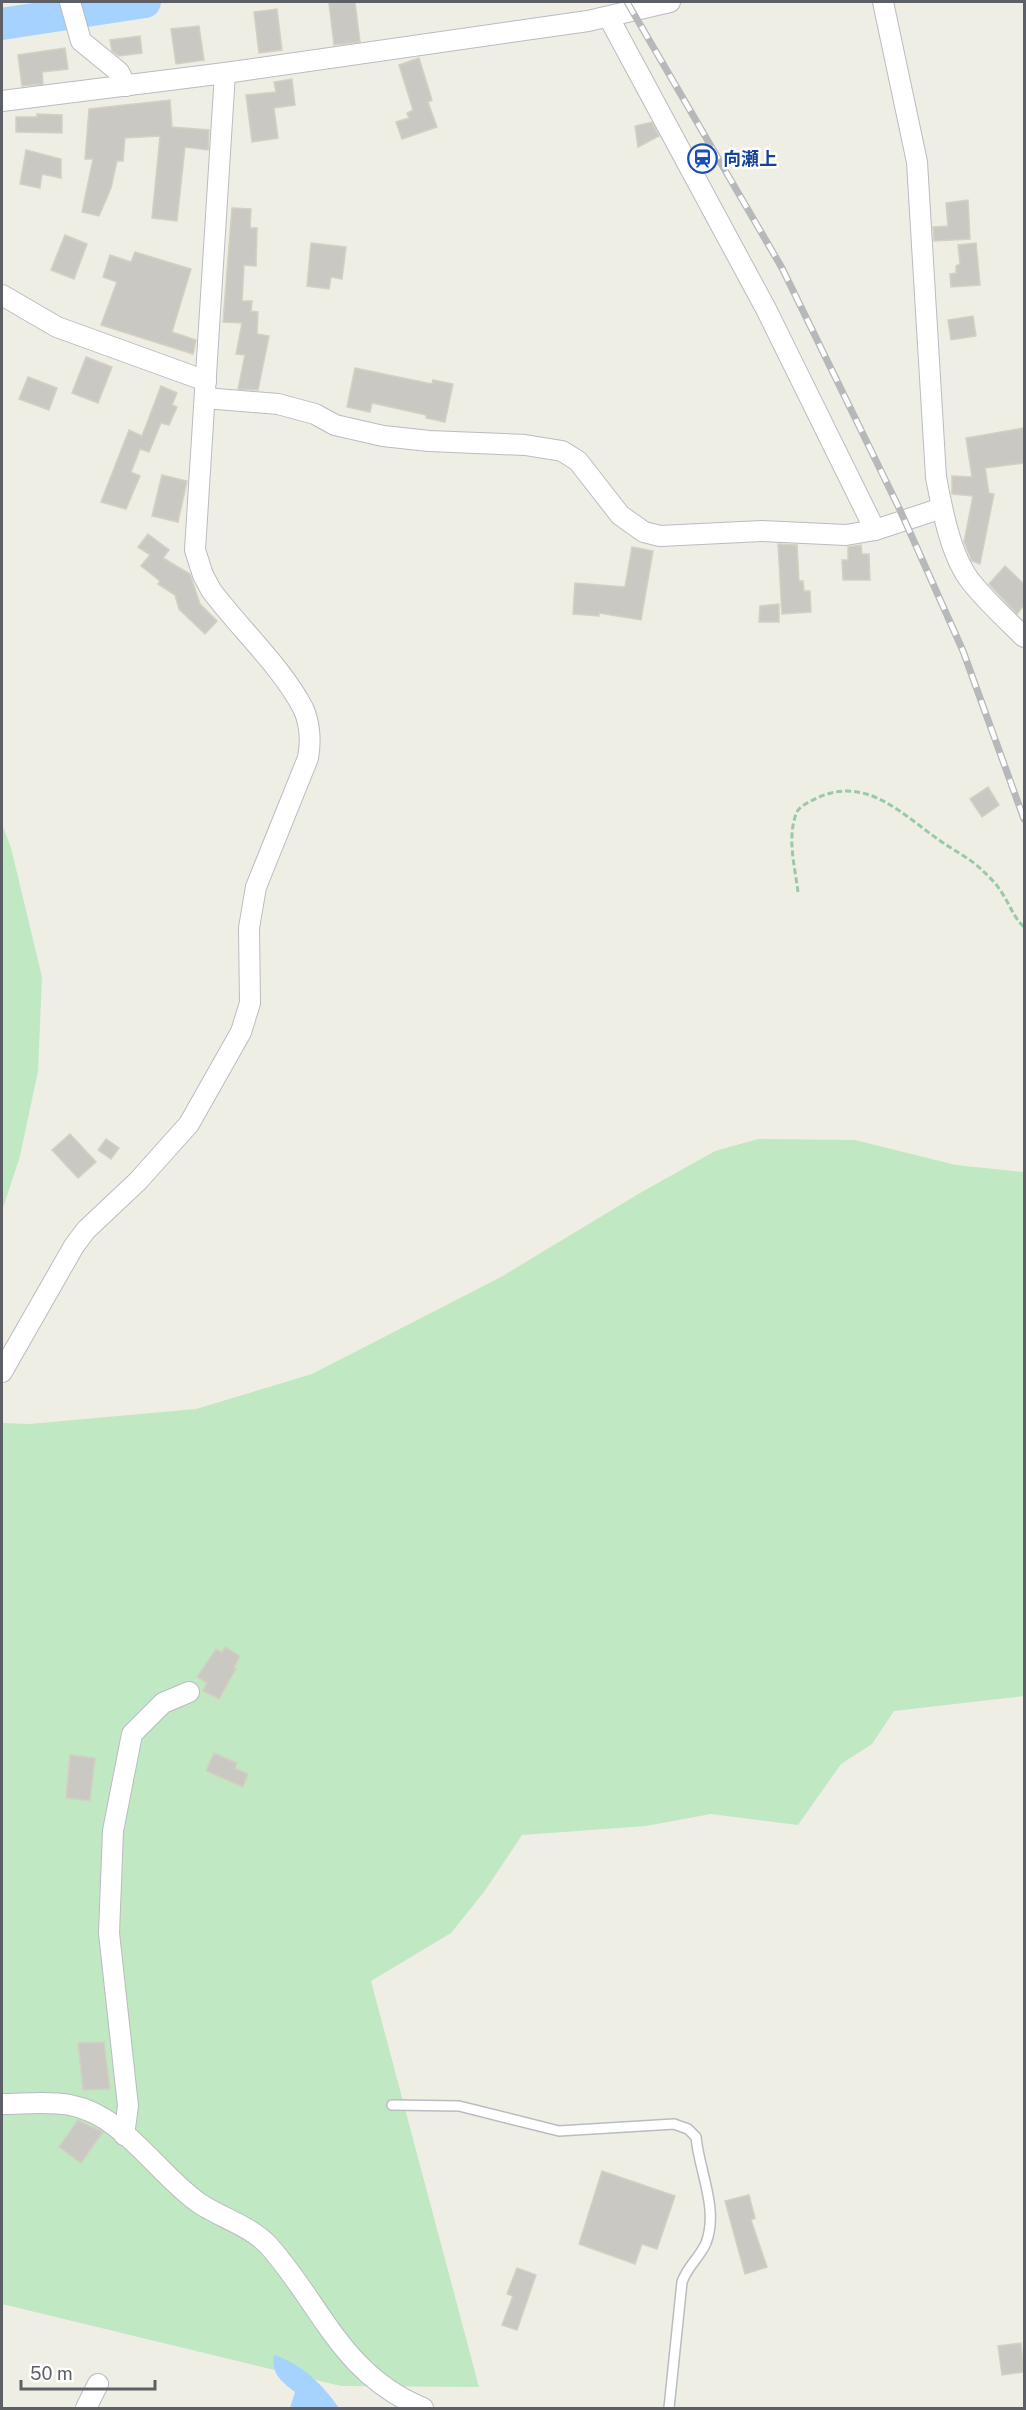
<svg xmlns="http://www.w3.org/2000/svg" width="1026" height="2410" font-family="'Public Sans','Noto Sans JP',sans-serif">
	<rect width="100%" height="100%" fill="#efeee4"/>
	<g fill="#c0e8c2">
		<polygon points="2,824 11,848 42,977 38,1071 20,1156 2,1211"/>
		<polygon points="758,1139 855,1140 956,1165 1024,1172 1024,1696 894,1711 872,1744 841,1764 798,1825 711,1814 646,1826 522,1835 484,1892 451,1933 371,1981 479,2387 341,2386 2,2304 2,1423 29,1424 196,1409 312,1374 501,1277 640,1193 715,1151"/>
	</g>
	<path fill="#a5d2ff" d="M 274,2355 C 302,2364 323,2385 339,2408 L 290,2408 L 295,2392 C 281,2381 271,2374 274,2355 Z"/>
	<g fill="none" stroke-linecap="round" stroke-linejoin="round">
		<polyline stroke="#a5d2ff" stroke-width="32" points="2,24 145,2"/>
	</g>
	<g fill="#cac8c2" stroke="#d4d0c2" stroke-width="1.5">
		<polygon points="355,2 360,42 334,45 329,3"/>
		<polygon points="277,9 282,50 259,53 254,12"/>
		<polygon points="199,26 204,60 176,64 171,29"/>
		<polygon points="140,36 142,53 119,56 112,51 110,40"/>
		<polygon points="65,48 68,69 42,72 43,84 22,86 18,55"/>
		<polygon points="419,58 432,100 428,102 437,127 402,139 396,122 409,118 407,113 413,110 399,65"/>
		<polygon points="292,79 295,105 274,108 278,138 252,142 246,95 276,92 274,82"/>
		<polygon points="170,100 172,127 209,130 208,150 185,147 177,221 152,218 160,136 125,138 123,161 117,161 111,188 99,216 82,212 93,159 85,159 89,109"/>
		<polygon points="37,114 62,115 62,133 16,132 16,117 37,117"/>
		<polygon points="652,122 659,136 638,147 635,126"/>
		<polygon points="26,150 61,159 61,178 42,174 40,188 20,184"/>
		<polygon points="968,200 970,239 934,241 933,227 948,226 946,203"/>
		<polygon points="232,208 251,209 250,228 257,228 256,266 244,265 242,301 252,301 251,311 258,312 257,334 269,336 258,390 238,389 245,355 236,354 242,323 223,322"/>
		<polygon points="65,235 87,244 74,279 51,270"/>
		<polygon points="311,243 346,247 342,279 331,277 329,289 307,286"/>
		<polygon points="976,243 980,285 951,287 950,274 956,273 956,266 960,264 958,245"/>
		<polygon points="135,252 191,269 172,332 196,340 193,354 101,325 117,282 103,277 110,255 131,262"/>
		<polygon points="973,316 976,336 951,340 948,320"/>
		<polygon points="86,357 112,367 98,403 72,393"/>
		<polygon points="355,368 432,384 433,380 453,384 445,422 426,418 426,415 372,403 370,412 347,407"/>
		<polygon points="28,377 57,388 49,410 19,399"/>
		<polygon points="161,386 177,393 172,405 177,407 169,425 161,423 149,452 140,449 131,472 140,476 126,509 101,502 129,430 142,436"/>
		<polygon points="1024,428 1024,463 985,468 989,493 994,494 980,564 972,561 964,542 973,496 952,494 952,476 972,477 966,438"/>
		<polygon points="162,475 187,481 178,522 152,516"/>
		<polygon points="148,534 169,550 163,558 190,574 200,604 217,621 205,634 179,609 175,595 158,584 160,581 141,566 150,555 138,547"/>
		<polygon points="778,544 797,545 799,581 803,581 804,591 810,591 811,612 782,614"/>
		<polygon points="861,545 862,554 869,554 870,580 843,580 842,560 848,560 848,547"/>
		<polygon points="632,547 653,551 641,620 599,613 599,616 573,614 575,583 625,587"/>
		<polygon points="1005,566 1024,584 1024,605 1017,614 989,584"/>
		<polygon points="779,604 779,622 759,622 760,606"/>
		<polygon points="988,787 999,805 982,817 970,799"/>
		<polygon points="70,1134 96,1162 78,1178 52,1150"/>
		<polygon points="106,1139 119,1148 111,1159 98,1150"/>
		<polygon points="225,1647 240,1656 234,1668 236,1669 219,1699 203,1691 207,1683 197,1677 216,1649 222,1652"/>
		<polygon points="214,1753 237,1763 235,1768 248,1774 243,1787 206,1771"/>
		<polygon points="70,1755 95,1758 90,1801 66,1798"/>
		<polygon points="104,2042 110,2089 83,2090 78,2043"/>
		<polygon points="78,2120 103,2132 81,2163 59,2147"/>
		<polygon points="602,2171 675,2196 657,2249 642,2244 635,2264 579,2244"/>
		<polygon points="749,2195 755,2218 751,2220 767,2267 745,2274 725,2201"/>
		<polygon points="517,2268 536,2275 517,2330 502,2325 513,2296 507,2294"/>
		<polygon points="1021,2343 1024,2372 1002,2375 998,2346"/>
	</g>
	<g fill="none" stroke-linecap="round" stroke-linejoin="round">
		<defs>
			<path id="service" d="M 392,2105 L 459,2106 L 559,2131 L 674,2124 L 688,2129 L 696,2137 C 699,2171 719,2209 706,2243 C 700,2257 687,2267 682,2282 L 669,2408"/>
			<g id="minor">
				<polyline points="70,2 81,41 119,72 126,86"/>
				<path d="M 883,2 L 917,162 L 936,477 C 942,509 951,558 972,583 C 988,603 1007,620 1024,637"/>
				<polyline points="609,18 766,309 875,530"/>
				<polyline points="2,101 225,73 588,21 670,2"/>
				<polyline points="2,295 57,327 206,381"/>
				<polyline points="205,398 278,404 315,414 335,425 383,436 429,441 525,445 562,451 578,461 620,515 644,532 660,536 762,531 846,535 875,530 942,508"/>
				<path d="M 2,1372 L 74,1246 L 86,1230 L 138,1181 L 189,1124 L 241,1032 L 250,1003 L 249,928 L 256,887 L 308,758 C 311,742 310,723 303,708 C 281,666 239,628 211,590 L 203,575 L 195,550 L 225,73"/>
				<path d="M 2,2104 C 23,2104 48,2101 70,2105 C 124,2115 157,2174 199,2203 C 221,2218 251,2226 269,2246 C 322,2306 342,2375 423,2408"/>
				<polyline points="124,2135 128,2106 109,1933 113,1831 132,1734 163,1703 189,1692"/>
				<polyline points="86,2408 98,2384"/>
			</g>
		</defs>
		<use href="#service" stroke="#b9bcc1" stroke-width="12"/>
		<use href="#minor" stroke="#b9bcc1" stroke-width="22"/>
		<path stroke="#99c9a9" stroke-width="3" stroke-dasharray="6 3" stroke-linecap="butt" d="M 798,892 C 795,867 787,839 796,814 C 799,806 809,802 817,798 C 866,775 902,814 939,840 C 953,850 968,857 981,869 C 988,876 997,884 1002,893 C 1010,905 1014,918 1024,927"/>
		<use href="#service" stroke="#fff" stroke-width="9"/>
		<use href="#minor" stroke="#fff" stroke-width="20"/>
		<defs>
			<polyline id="rail" points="627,2 782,268 900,510 963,651 1024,819"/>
		</defs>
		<use href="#rail" stroke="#b7b8b9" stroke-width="7"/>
		<use href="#rail" stroke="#fff" stroke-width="4.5" stroke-dasharray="14" stroke-linecap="butt"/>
	</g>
	<defs>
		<symbol id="station-ring" viewBox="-11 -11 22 22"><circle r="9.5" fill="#fff" stroke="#1a4fb4" stroke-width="1.5"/><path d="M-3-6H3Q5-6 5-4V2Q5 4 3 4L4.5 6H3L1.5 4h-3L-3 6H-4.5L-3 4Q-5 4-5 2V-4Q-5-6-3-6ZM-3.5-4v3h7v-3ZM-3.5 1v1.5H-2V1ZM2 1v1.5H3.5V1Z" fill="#1a4fb4"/></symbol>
	</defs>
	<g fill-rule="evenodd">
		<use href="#station-ring" x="686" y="142" width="33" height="33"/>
	</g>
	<g text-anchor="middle" stroke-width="5" stroke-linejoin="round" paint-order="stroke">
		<g font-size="18" font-weight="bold" fill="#164399" stroke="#fff" text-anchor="start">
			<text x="723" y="165">向瀬上</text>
		</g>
	</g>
	<rect width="1026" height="2410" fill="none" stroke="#5c6066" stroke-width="6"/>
	<path d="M21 2380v9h134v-9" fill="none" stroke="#5c6066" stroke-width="3"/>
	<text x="30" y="2380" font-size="18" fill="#5c6066" stroke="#ffffff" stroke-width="4.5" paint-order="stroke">50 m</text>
</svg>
